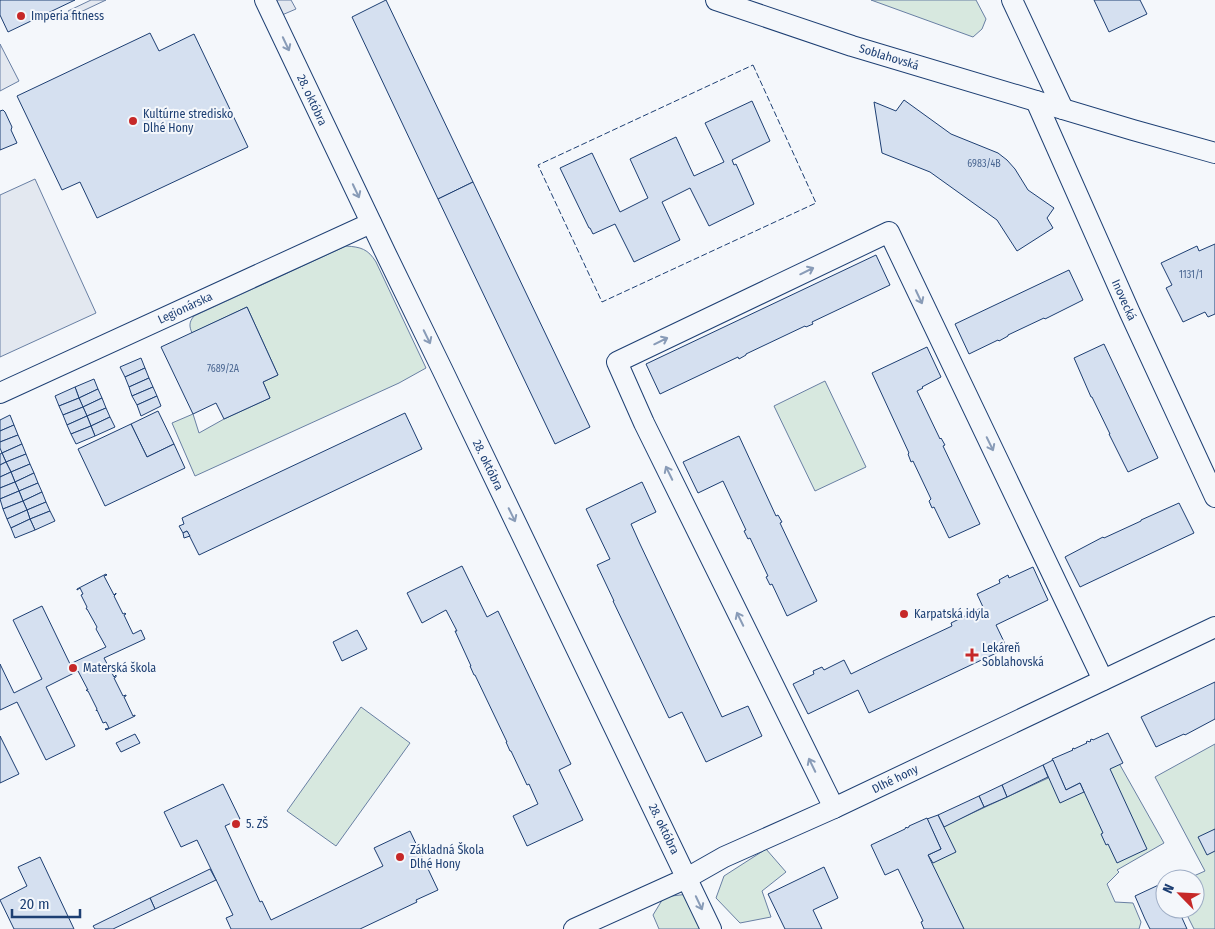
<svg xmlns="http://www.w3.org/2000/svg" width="1215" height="929" font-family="'Fira Sans Condensed',sans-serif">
	<rect width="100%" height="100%" fill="#f4f7fb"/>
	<g fill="#d7e8df" stroke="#687fa3">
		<polygon points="871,0 976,0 986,19 982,29 973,37"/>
		<path d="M 346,246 C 361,247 368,249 376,262 L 426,368 L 399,383 L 195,476 L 172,423 L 193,414 L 199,433 L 224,419 L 270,398 L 263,382 L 278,375 L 247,307 L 192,333 C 189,326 189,322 194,316 Z"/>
		<polygon points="825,381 866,467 815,491 774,406"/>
		<polygon points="361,707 410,743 336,846 287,811"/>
		<polygon points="1215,744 1215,929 1194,929 1184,909 1195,909 1195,879 1187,879 1205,871 1155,777"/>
		<polygon points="1111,749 1164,843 1117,870 1119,872 1107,884 1115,902 1133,903 1141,922 1139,929 959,929 914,840"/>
		<polygon points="766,849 786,872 762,891 771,917 740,923 716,898 724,876"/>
		<polygon points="688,894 705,929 659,929 653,915 664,897"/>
	</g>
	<g fill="#e3e8f0" stroke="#687fa3">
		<polygon points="91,0 106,0 70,17 68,11"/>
		<polygon points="275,0 291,0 296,9 282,15"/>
		<polygon points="0,44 19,81 0,91"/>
		<polygon points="35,179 96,313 0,357 0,195"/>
	</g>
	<g fill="#d5e0f0" stroke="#1d3f73">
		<polygon points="0,0 75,0 8,32 0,15"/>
		<polygon points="386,0 473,182 438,199 352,17"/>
		<polygon points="1094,0 1140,0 1147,14 1109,32"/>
		<polygon points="150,33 159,51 194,34 248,147 97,218 80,182 62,190 17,96"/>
		<polygon points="904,100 951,134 998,153 1007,160 1015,169 1028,190 1054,208 1047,218 1053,228 1017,251 997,220 930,172 882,153 874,102 896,111"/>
		<polygon points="752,101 770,141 732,160 734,165 736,164 754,204 709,226 690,188 662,202 680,240 634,262 615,224 593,234 590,228 589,228 560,168 592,153 620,212 648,198 630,159 676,137 694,176 724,162 705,123"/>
		<polygon points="3,110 5,112 12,127 11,130 17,143 0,150 0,111"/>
		<polygon points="473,182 590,427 555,444 438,199"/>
		<polygon points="1215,244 1215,314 1208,317 1205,312 1183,322 1166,288 1172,285 1161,263 1197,246 1199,251"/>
		<polygon points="876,255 890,285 812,322 813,324 806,327 805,326 746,354 746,355 739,359 738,357 660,394 646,364"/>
		<polygon points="1069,270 1083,300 1045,319 1044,318 1008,335 1008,336 999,341 998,340 969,354 955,324"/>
		<polygon points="247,307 278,375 263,382 270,398 224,419 216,403 193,414 161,347"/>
		<polygon points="1104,344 1158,458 1128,472 1109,434 1110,434 1092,397 1091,397 1074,358"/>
		<polygon points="927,347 941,377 922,387 923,388 917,391 940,439 941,438 945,445 943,446 980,524 949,538 934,507 932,508 929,501 931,499 913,461 911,462 908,454 909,453 872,373"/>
		<polygon points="141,358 145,368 125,377 120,367"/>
		<polygon points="145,368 149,378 129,387 125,377"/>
		<polygon points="149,378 153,387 132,396 129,387"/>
		<polygon points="94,379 98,389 79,398 75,387"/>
		<polygon points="75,387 79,398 59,406 55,396"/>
		<polygon points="153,387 157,396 137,405 132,396"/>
		<polygon points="98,389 102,398 83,407 79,398"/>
		<polygon points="157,396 161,406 141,416 137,405"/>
		<polygon points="79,398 83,407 63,415 59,406"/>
		<polygon points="102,398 106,408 87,416 83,407"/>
		<polygon points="83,407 87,416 67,425 63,415"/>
		<polygon points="106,408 110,417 91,426 87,416"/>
		<polygon points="158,411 174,444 147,457 131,424"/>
		<polygon points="405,413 422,449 199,555 187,531 183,533 179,526 184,524 182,518"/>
		<polygon points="10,415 14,425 0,431 0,420"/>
		<polygon points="87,416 91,426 71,434 67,425"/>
		<polygon points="110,417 115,427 95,436 91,426"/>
		<polygon points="131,424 147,457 174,444 185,468 105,506 78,449"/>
		<polygon points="14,425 18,435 0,442 0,431"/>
		<polygon points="91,426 95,436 76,444 71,434"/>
		<polygon points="18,435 22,444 2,453 0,448 0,442"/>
		<polygon points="739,436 776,516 778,515 782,522 780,523 817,601 787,616 772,584 770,585 766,577 768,576 750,538 748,539 744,531 746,530 723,481 698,493 683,462"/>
		<polygon points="22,444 26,454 6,462 2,453"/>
		<polygon points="2,453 6,462 0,465 0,454"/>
		<polygon points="26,454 30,464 11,472 6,462"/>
		<polygon points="6,462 11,472 0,477 0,465"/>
		<polygon points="30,464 34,473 15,482 11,472"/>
		<polygon points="11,472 15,482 0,488 0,477"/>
		<polygon points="34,473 38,483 19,491 15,482"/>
		<polygon points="15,482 19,491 0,499 0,488"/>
		<polygon points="642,482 656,512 631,524 640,544 722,717 748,706 762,736 706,762 682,712 669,718 613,601 614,601 597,565 610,559 586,509"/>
		<polygon points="38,483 42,492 23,501 19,491"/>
		<polygon points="19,491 23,501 3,509 0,499"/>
		<polygon points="42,492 46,502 27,510 23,501"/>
		<polygon points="23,501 27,510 7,519 3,509"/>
		<polygon points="46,502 50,511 30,519 27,510"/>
		<polygon points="1179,503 1194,533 1080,587 1065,557 1103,537 1104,538 1141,521 1141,520"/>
		<polygon points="27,510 30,519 11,528 7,519"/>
		<polygon points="50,511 55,521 35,530 30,519"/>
		<polygon points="30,519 35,530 15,538 11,528"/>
		<polygon points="187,531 190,536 184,538 183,533"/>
		<polygon points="462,566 487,617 498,611 571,764 559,770 583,820 527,846 513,816 538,804 529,784 527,785 511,751 510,751 506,742 507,742 475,675 474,675 470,666 471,666 455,631 457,631 446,610 422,623 407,593"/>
		<polygon points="1033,567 1048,600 996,625 1007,648 869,713 858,690 808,714 793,684 814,674 813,671 822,667 824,670 844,660 851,674 886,657 952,626 951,623 983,607 977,594 1000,583 999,580 1008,575 1009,578"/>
		<polygon points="106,574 107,575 104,576 114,595 116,593 116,594 114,596 123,614 125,613 126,614 124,615 133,634 141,630 145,639 104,658 114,677 116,675 116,677 114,678 123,696 126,695 126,696 124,697 133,716 135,715 135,716 106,730 105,729 109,728 106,722 103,723 97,710 96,711 97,709 88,691 87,691 86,690 88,690 78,671 46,687 75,746 46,760 17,702 0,710 0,664 14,693 42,679 13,620 42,606 70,664 106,647 96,629 97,627 87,609 86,609 87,607 81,595 83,594 80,588 77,590 77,589"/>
		<polygon points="357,630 367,649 342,661 333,642"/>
		<polygon points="1215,682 1215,719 1185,735 1184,734 1156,747 1141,717"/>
		<polygon points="1108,733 1123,763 1110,769 1147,849 1117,863 1108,844 1106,845 1101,834 1103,833 1080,783 1066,790 1052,759 1073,750 1072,749 1074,748 1074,749 1087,743 1086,742 1088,741 1089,742 1091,741 1090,740 1092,739 1093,740"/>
		<polygon points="135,734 140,743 121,752 116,743"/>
		<polygon points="0,736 19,774 0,783"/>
		<polygon points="1053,760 1066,790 1080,783 1084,792 1060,803 1043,765"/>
		<polygon points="1043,765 1048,777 1007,797 1002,785"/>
		<polygon points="223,784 240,819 225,826 260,902 262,901 271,920 383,866 374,848 410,831 438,890 416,900 417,902 360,929 231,929 226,918 233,915 197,840 181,847 164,812"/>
		<polygon points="1002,785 1007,797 984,807 979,796"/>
		<polygon points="979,796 984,807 944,827 938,815"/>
		<polygon points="938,815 956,852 933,863 928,855 941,849 927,819"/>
		<polygon points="927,818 941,849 928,855 964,929 924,929 921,922 923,921 898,869 885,875 871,845 905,829 906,827 907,828 909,827 909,826"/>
		<polygon points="1215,829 1215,851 1207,855 1198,837"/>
		<polygon points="40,857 74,929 14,929 0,900 27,886 18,867"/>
		<polygon points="824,867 838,898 813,910 822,929 785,929 768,894"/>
		<polygon points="210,869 216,880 155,909 150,898"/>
		<polygon points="1165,882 1165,909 1178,909 1187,929 1150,929 1145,919 1135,896"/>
		<polygon points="150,898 155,909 113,929 95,929 93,926"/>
	</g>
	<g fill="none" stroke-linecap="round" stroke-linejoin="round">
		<defs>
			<g id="minor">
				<polyline points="265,0 387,256 442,369 711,929"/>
				<polyline points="716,0 852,46 1133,130 1215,153"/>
				<polyline points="1012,0 1063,109"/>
				<polyline points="1036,101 1130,313 1215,497"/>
				<polyline points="0,393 371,223"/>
				<polyline points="834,808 644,423 617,362 889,232 1103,680"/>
				<polyline points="574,929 687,878 724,857 834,808 1215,627"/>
			</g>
		</defs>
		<use href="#minor" stroke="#1d3f73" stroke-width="22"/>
		<use href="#minor" stroke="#f4f7fb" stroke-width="20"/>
		<polygon stroke="#1d3f73" stroke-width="1" stroke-dasharray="6 2.5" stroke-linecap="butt" points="753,65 816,203 602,302 538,165"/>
	</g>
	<defs><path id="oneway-shaft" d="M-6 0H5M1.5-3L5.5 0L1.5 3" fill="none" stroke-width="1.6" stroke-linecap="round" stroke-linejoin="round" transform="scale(1.25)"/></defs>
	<g stroke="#889bb7">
		<use href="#oneway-shaft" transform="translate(286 44) rotate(65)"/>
		<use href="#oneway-shaft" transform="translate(356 191) rotate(65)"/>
		<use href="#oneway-shaft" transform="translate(807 271) rotate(-26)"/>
		<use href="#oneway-shaft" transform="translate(919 297) rotate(65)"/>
		<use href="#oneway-shaft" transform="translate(427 337) rotate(64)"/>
		<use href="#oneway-shaft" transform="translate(661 341) rotate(-26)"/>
		<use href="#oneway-shaft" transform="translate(990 444) rotate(64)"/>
		<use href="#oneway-shaft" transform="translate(669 473) rotate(-116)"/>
		<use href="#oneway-shaft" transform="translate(512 515) rotate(64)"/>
		<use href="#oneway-shaft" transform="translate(740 619) rotate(-116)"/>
		<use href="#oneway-shaft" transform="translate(812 765) rotate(-116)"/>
		<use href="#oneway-shaft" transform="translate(699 903) rotate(65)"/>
	</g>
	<g fill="#c62828" stroke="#f4f7fb" stroke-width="2">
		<circle cx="21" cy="16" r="5"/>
		<circle cx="133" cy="121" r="5"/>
		<circle cx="904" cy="614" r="5"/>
		<path d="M969.5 647.5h5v5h5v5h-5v5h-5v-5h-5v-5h5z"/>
		<circle cx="73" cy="668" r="5"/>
		<circle cx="236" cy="824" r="5"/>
		<circle cx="400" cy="857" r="5"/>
	</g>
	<g text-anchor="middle" stroke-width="4" stroke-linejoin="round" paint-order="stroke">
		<g font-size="10" fill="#4b6792">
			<text x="984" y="167">6983/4B</text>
			<text x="1191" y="278">1131/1</text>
			<text x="223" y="372">7689/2A</text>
		</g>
		<g font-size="12" fill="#1d3f73" stroke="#f4f7fb" text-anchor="start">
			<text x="31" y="20">Imperia fitness</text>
			<text x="143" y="118">Kultúrne stredisko<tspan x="143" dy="14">Dlhé Hony</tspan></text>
			<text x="914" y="618">Karpatská idyla</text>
			<text x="982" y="652">Lekáreň<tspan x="982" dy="14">Soblahovská</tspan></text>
			<text x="83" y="672">Materská škola</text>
			<text x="246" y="828">5. ZŠ</text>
			<text x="410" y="854">Základná Škola<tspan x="410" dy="14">Dlhé Hony</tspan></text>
		</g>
		<g font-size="12" fill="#1d3f73" stroke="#f4f7fb">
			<text transform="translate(889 57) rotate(17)" y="4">Soblahovská</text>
			<text transform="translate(312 100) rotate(65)" y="4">28. októbra</text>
			<text transform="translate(1124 300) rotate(66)" y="4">Inovecká</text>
			<text transform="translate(185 308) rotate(-25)" y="4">Legionárska</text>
			<text transform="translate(488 465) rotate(64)" y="4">28. októbra</text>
			<text transform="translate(895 779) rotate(-26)" y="4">Dlhé hony</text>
			<text transform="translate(664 829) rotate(64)" y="4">28. októbra</text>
		</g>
	</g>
	<g transform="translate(1180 894) rotate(294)"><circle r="24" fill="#f4f7fb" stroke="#9eadc5"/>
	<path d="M0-4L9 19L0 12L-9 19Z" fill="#c62828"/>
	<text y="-8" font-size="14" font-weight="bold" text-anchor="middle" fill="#1d3f73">N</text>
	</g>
	<path d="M12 909v8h68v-8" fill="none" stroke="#1d3f73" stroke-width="2.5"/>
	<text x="20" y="909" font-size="15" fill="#1d3f73" stroke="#f4f7fb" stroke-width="4" paint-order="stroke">20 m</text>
</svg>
